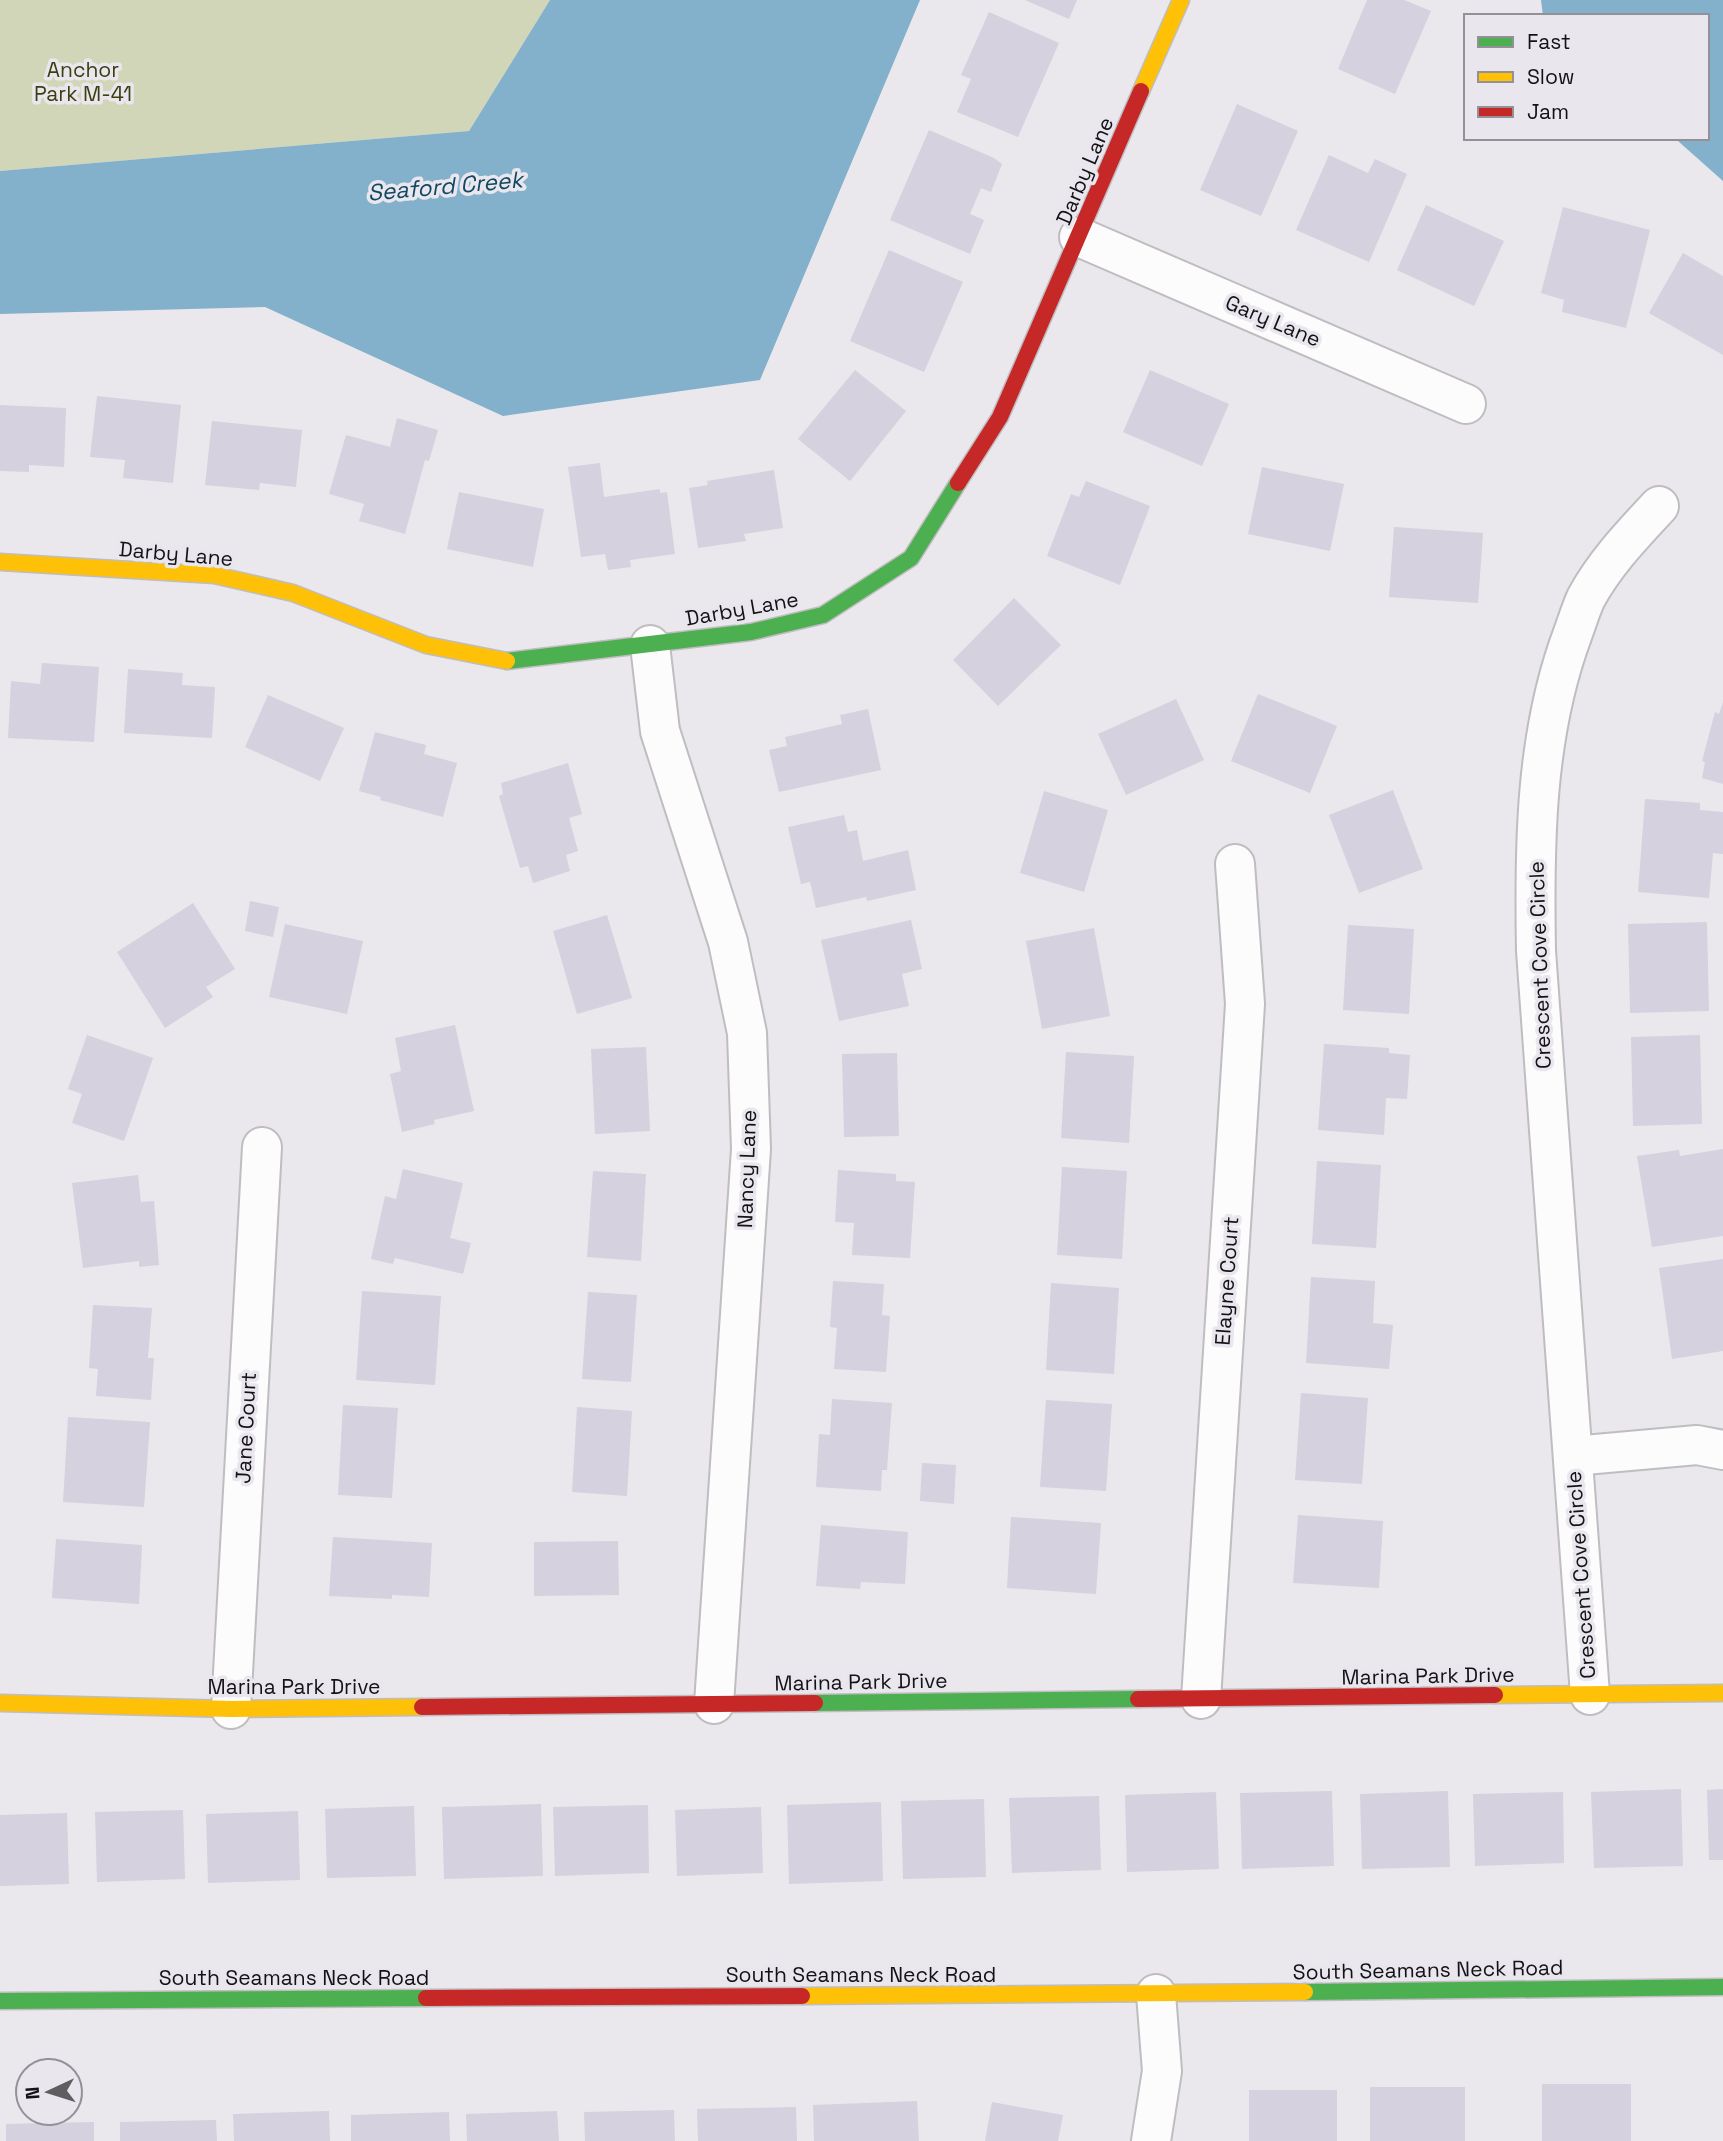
<svg xmlns="http://www.w3.org/2000/svg" width="1723" height="2141" font-family="'Space Grotesk',sans-serif">
	<rect width="100%" height="100%" fill="#eae8ec"/>
	<polygon fill="#d2d6b9" points="0,0 550,0 469,131 0,171"/>
	<g fill="#83b1cc">
		<polygon points="550,0 920,0 760,380 503,416 265,307 0,314 0,171 469,131"/>
		<polygon points="1541,0 1723,0 1723,181 1678,141 1671,138 1707,138 1707,16 1543,16"/>
	</g>
	<g fill="#d5d1de">
		<polygon points="1025,0 1077,0 1069,19"/>
		<polygon points="1367,0 1404,0 1431,11 1395,94 1338,69"/>
		<polygon points="989,12 1059,43 1018,137 957,112 971,79 961,75"/>
		<polygon points="1237,104 1298,131 1261,216 1200,190"/>
		<polygon points="929,130 994,158 1002,164 991,192 981,188 970,214 984,220 970,254 890,220"/>
		<polygon points="1329,155 1368,173 1375,159 1407,174 1369,262 1296,230"/>
		<polygon points="1426,205 1504,241 1474,306 1397,270"/>
		<polygon points="1563,207 1650,230 1626,328 1562,312 1564,300 1541,293"/>
		<polygon points="889,250 963,282 924,372 850,341"/>
		<polygon points="1683,253 1723,276 1723,355 1649,313"/>
		<polygon points="855,370 906,411 850,481 798,439"/>
		<polygon points="1150,370 1229,404 1202,466 1123,432"/>
		<polygon points="97,396 181,405 173,483 123,478 125,460 90,457"/>
		<polygon points="0,405 66,408 64,467 29,465 29,472 0,471"/>
		<polygon points="397,418 438,430 429,461 425,460 405,534 359,521 364,504 329,494 346,435 390,447"/>
		<polygon points="212,421 302,430 296,487 260,483 259,490 205,485"/>
		<polygon points="600,463 604,497 660,489 660,493 667,492 675,554 630,560 631,567 608,570 605,554 581,557 568,467"/>
		<polygon points="1262,467 1344,484 1330,551 1248,534"/>
		<polygon points="774,470 783,528 744,534 746,541 698,548 689,488 708,485 707,481"/>
		<polygon points="1086,481 1150,506 1120,585 1047,556 1071,494 1079,497"/>
		<polygon points="459,492 544,509 533,567 447,549"/>
		<polygon points="1394,527 1483,533 1478,603 1389,597"/>
		<polygon points="1014,598 1061,645 998,706 953,660"/>
		<polygon points="42,663 99,667 94,742 8,738 11,681 40,684"/>
		<polygon points="128,669 183,673 182,685 215,687 212,738 124,733"/>
		<polygon points="1258,694 1337,726 1310,793 1231,761"/>
		<polygon points="268,695 344,728 320,781 245,747"/>
		<polygon points="1176,699 1204,760 1126,795 1098,734"/>
		<polygon points="1723,702 1723,784 1702,778 1705,762 1702,761 1715,712 1719,714"/>
		<polygon points="868,709 881,770 779,792 769,750 787,746 785,737 842,724 840,715"/>
		<polygon points="375,732 426,745 424,754 457,763 443,817 380,800 381,797 359,791"/>
		<polygon points="568,763 582,814 569,818 578,851 566,855 570,871 533,883 528,866 520,868 499,796 503,794 501,783"/>
		<polygon points="1393,790 1423,869 1359,893 1329,815"/>
		<polygon points="1044,791 1108,810 1084,892 1020,873"/>
		<polygon points="1645,799 1700,803 1700,810 1723,812 1723,854 1713,853 1709,898 1638,892"/>
		<polygon points="844,815 848,832 857,830 863,861 908,850 916,890 867,901 866,897 816,908 810,882 801,884 788,827"/>
		<polygon points="250,901 279,907 273,937 245,931"/>
		<polygon points="193,903 235,969 206,987 213,997 165,1028 117,952"/>
		<polygon points="607,915 632,998 577,1014 553,931"/>
		<polygon points="911,920 922,969 902,974 909,1006 839,1021 821,940"/>
		<polygon points="1707,922 1709,1011 1630,1013 1628,924"/>
		<polygon points="285,924 363,941 347,1014 269,997"/>
		<polygon points="1348,925 1414,929 1409,1014 1343,1010"/>
		<polygon points="1094,928 1110,1016 1042,1029 1026,941"/>
		<polygon points="455,1025 474,1111 434,1120 435,1124 402,1132 390,1074 401,1071 395,1038"/>
		<polygon points="87,1035 153,1058 124,1141 72,1123 82,1094 68,1089"/>
		<polygon points="1700,1035 1702,1124 1633,1126 1631,1037"/>
		<polygon points="1324,1044 1389,1048 1389,1053 1410,1055 1407,1099 1386,1098 1384,1135 1318,1130"/>
		<polygon points="646,1047 650,1131 595,1134 591,1049"/>
		<polygon points="1066,1052 1134,1056 1129,1143 1061,1138"/>
		<polygon points="897,1053 899,1136 844,1137 842,1054"/>
		<polygon points="1723,1149 1723,1236 1652,1247 1637,1156 1679,1150 1680,1156"/>
		<polygon points="1317,1161 1381,1165 1376,1248 1312,1244"/>
		<polygon points="1062,1167 1127,1171 1122,1259 1057,1255"/>
		<polygon points="403,1169 463,1183 450,1238 471,1243 463,1274 395,1258 393,1264 371,1259 385,1196 396,1199"/>
		<polygon points="838,1170 896,1174 896,1181 915,1182 910,1258 852,1255 854,1223 835,1222"/>
		<polygon points="593,1171 646,1174 641,1261 587,1257"/>
		<polygon points="138,1175 141,1202 154,1201 159,1265 139,1267 139,1261 83,1268 72,1183"/>
		<polygon points="1723,1259 1723,1351 1672,1359 1659,1268"/>
		<polygon points="1311,1277 1375,1281 1373,1323 1393,1325 1389,1369 1306,1363"/>
		<polygon points="833,1281 884,1284 882,1315 890,1316 886,1372 834,1369 837,1328 830,1327"/>
		<polygon points="1051,1283 1119,1288 1114,1374 1046,1370"/>
		<polygon points="362,1291 441,1296 435,1385 356,1380"/>
		<polygon points="588,1292 637,1295 631,1382 582,1379"/>
		<polygon points="93,1305 152,1308 148,1358 154,1358 151,1400 96,1396 98,1369 89,1368"/>
		<polygon points="1301,1393 1368,1398 1362,1484 1295,1480"/>
		<polygon points="832,1399 892,1403 887,1470 882,1470 881,1491 816,1487 819,1434 830,1435"/>
		<polygon points="1046,1400 1112,1404 1106,1491 1040,1487"/>
		<polygon points="343,1405 398,1408 392,1498 338,1495"/>
		<polygon points="577,1407 632,1411 627,1496 572,1492"/>
		<polygon points="68,1417 150,1422 144,1507 63,1502"/>
		<polygon points="922,1463 956,1465 954,1504 920,1501"/>
		<polygon points="1298,1515 1383,1521 1379,1588 1293,1583"/>
		<polygon points="1011,1517 1101,1523 1096,1594 1007,1588"/>
		<polygon points="821,1525 908,1532 905,1584 861,1582 860,1589 816,1586"/>
		<polygon points="333,1537 432,1543 429,1597 392,1595 392,1599 329,1596"/>
		<polygon points="56,1539 142,1545 139,1604 52,1598"/>
		<polygon points="618,1541 619,1595 534,1596 534,1542"/>
		<polygon points="1681,1789 1683,1866 1594,1868 1591,1792"/>
		<polygon points="1723,1789 1723,1860 1709,1860 1707,1790"/>
		<polygon points="1332,1791 1334,1866 1242,1869 1240,1793"/>
		<polygon points="1448,1791 1450,1867 1362,1869 1360,1794"/>
		<polygon points="1216,1792 1219,1869 1127,1872 1125,1795"/>
		<polygon points="1563,1792 1564,1863 1475,1866 1473,1794"/>
		<polygon points="1099,1796 1101,1870 1012,1873 1009,1798"/>
		<polygon points="984,1799 986,1877 903,1879 901,1801"/>
		<polygon points="881,1802 883,1881 789,1884 787,1805"/>
		<polygon points="541,1804 543,1876 444,1879 442,1807"/>
		<polygon points="648,1805 649,1873 555,1876 553,1807"/>
		<polygon points="414,1806 416,1876 327,1878 325,1809"/>
		<polygon points="761,1807 763,1873 677,1876 675,1810"/>
		<polygon points="183,1810 185,1879 97,1882 95,1812"/>
		<polygon points="298,1811 300,1880 208,1883 206,1814"/>
		<polygon points="67,1813 69,1884 0,1886 0,1815"/>
		<rect x="1542" y="2084" width="89" height="57"/>
		<rect x="1370" y="2087" width="95" height="54"/>
		<rect x="1249" y="2090" width="88" height="51"/>
		<polygon points="917,2101 919,2141 814,2141 813,2105"/>
		<polygon points="992,2102 1063,2115 1058,2141 985,2141"/>
		<polygon points="796,2107 797,2141 698,2141 697,2109"/>
		<polygon points="674,2110 675,2141 585,2141 584,2112"/>
		<polygon points="329,2111 330,2141 234,2141 233,2114"/>
		<polygon points="557,2111 559,2141 467,2141 466,2114"/>
		<polygon points="449,2112 450,2141 351,2141 351,2115"/>
		<polygon points="216,2120 217,2141 120,2141 120,2122"/>
		<polygon points="94,2122 94,2141 6,2141 6,2124"/>
	</g>
	<g fill="none" stroke-linecap="round" stroke-linejoin="round">
		<defs>
			<g id="street">
				<polyline points="1079,237 1466,404"/>
				<polyline points="650,645 660,731 728,942 747,1033 751,1149 714,1704"/>
				<polyline points="1573,1456 1697,1445 1723,1450"/>
				<path d="M 1590,1695 L 1536,951 C 1534,844 1535,734 1573,633 C 1577,622 1581,609 1586,598 C 1605,563 1632,535 1659,506"/>
				<polyline points="1201,1699 1245,1004 1235,864"/>
				<polyline points="231,1709 262,1147"/>
				<polyline points="1151,2141 1162,2071 1156,1994"/>
			</g>
			<g id="fast">
				<polyline points="507,661 751,632 823,615 911,558 958,483"/>
				<polyline points="815,1703 1138,1699"/>
				<polyline points="1305,1992 1723,1987"/>
				<polyline points="0,2001 426,1998"/>
			</g>
			<g id="slow">
				<polyline points="1141,91 1181,0"/>
				<polyline points="0,562 214,575 293,593 426,645 507,661"/>
				<polyline points="1495,1695 1723,1693"/>
				<polyline points="0,1703 231,1709 422,1707"/>
				<polyline points="802,1996 1305,1992"/>
			</g>
			<g id="jam">
				<polyline points="958,483 1000,417 1141,91"/>
				<polyline points="1138,1699 1495,1695"/>
				<polyline points="422,1707 815,1703"/>
				<polyline points="426,1998 802,1996"/>
			</g>
		</defs>
		<use href="#street" stroke="#bfbdc0" stroke-width="42"/>
		<use href="#fast" stroke="#bfbdc0" stroke-width="19"/>
		<use href="#slow" stroke="#bfbdc0" stroke-width="19"/>
		<use href="#jam" stroke="#bfbdc0" stroke-width="19"/>
		<use href="#street" stroke="#fcfcfc" stroke-width="38"/>
		<use href="#fast" stroke="#4caf50" stroke-width="16"/>
		<use href="#slow" stroke="#ffc107" stroke-width="16"/>
		<use href="#jam" stroke="#c62828" stroke-width="16"/>
	</g>
	<g text-anchor="middle" stroke-width="7" stroke-linejoin="round" paint-order="stroke">
		<g font-size="21" fill="#3a3f0d" stroke="#e9e6ee">
			<text x="83" y="77">Anchor<tspan x="83" dy="24">Park M-41</tspan></text>
		</g>
		<g font-size="21" fill="#131215" stroke="#e9e6ee">
			<text transform="translate(1085 171) rotate(-67)" y="7">Darby Lane</text>
			<text transform="translate(1273 321) rotate(23)" y="7">Gary Lane</text>
			<text transform="translate(176 554) rotate(5)" y="7">Darby Lane</text>
			<text transform="translate(742 609) rotate(-10)" y="7">Darby Lane</text>
			<text transform="translate(1540 965) rotate(-92)" y="7">Crescent Cove Circle</text>
			<text transform="translate(747 1169) rotate(-88)" y="7">Nancy Lane</text>
			<text transform="translate(1227 1281) rotate(-86)" y="7">Elayne Court</text>
			<text transform="translate(246 1428) rotate(-87)" y="7">Jane Court</text>
			<text transform="translate(1581 1575) rotate(-94)" y="7">Crescent Cove Circle</text>
			<text transform="translate(1428 1676) rotate(-1)" y="7">Marina Park Drive</text>
			<text transform="translate(861 1682) rotate(-1)" y="7">Marina Park Drive</text>
			<text x="294" y="1694">Marina Park Drive</text>
			<text transform="translate(1428 1970) rotate(-1)" y="7">South Seamans Neck Road</text>
			<text x="861" y="1982">South Seamans Neck Road</text>
			<text x="294" y="1985">South Seamans Neck Road</text>
		</g>
		<g font-size="23" font-style="italic" fill="#114861" stroke="#e9e6ee">
			<text transform="translate(445 186) rotate(-5)" y="8">Seaford Creek</text>
		</g>
	</g>
	<rect x="1464" y="14" width="245" height="126" fill="#e9e6ee" stroke="#939197" stroke-width="2"/>
	<rect x="1478" y="37" width="35" height="10" fill="#4caf50" stroke="#939197" stroke-width="2"/>
	<text x="1527" y="49" font-size="21" fill="#131215">Fast</text>
	<rect x="1478" y="72" width="35" height="10" fill="#ffc107" stroke="#939197" stroke-width="2"/>
	<text x="1527" y="84" font-size="21" fill="#131215">Slow</text>
	<rect x="1478" y="107" width="35" height="10" fill="#c62828" stroke="#939197" stroke-width="2"/>
	<text x="1527" y="119" font-size="21" fill="#131215">Jam</text>
	<g transform="translate(49 2092) rotate(266)"><circle r="33" fill="#e9e6ee" stroke="#939197" stroke-width="2"/>
	<path d="M0-5L12 26L0 18L-12 26Z" fill="#5e5d60"/>
	<text y="-10" font-size="19" font-weight="bold" text-anchor="middle" fill="#131215">N</text>
	</g>
</svg>
